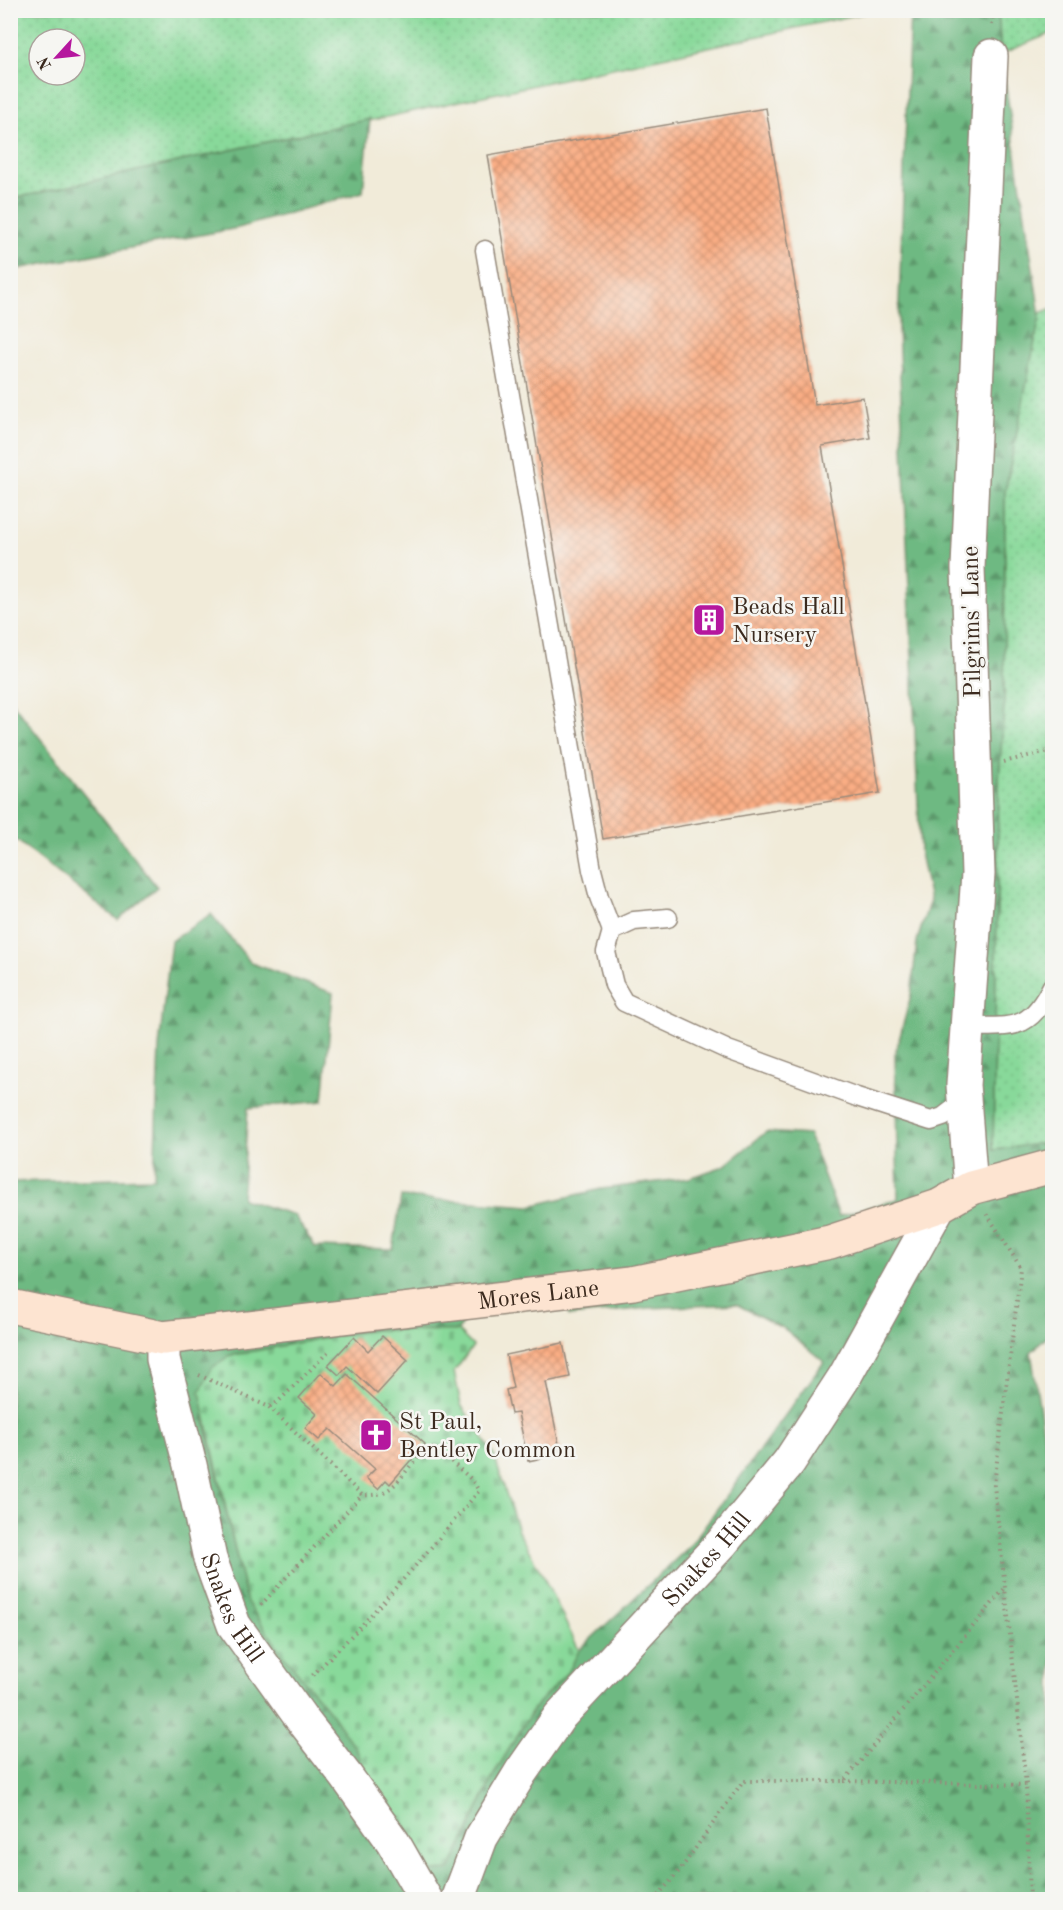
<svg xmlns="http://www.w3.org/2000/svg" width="1063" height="1910" font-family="'Old Standard TT',serif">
	<defs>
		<pattern id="grass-dots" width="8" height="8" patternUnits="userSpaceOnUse" patternTransform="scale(1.5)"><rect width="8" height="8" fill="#88d99a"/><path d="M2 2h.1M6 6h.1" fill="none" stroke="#76ba84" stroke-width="1.8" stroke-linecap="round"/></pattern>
		<pattern id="forest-firs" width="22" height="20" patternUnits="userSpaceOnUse" patternTransform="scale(1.5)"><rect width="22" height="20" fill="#6eb982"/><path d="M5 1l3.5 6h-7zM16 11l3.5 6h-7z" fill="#5c976a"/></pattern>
		<pattern id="cemetery-stones" width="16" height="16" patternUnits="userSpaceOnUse" patternTransform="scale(1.5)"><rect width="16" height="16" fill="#88d99a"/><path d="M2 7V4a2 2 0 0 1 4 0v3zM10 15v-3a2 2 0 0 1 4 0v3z" fill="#76ba84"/></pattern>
		<pattern id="building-cross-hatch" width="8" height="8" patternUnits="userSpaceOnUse" patternTransform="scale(1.5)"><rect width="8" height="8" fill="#faad84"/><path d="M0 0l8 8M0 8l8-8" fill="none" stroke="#cc8d6b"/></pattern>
	</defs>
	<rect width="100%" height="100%" fill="#f6f6f2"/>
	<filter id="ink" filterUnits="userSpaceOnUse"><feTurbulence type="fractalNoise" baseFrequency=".0167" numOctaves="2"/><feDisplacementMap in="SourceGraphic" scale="12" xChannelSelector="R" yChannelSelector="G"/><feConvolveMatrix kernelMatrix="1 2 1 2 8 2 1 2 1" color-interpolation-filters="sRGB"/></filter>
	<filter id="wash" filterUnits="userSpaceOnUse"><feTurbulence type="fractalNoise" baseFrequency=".008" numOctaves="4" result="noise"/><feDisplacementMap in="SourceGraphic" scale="24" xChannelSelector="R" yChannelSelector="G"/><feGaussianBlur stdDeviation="1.35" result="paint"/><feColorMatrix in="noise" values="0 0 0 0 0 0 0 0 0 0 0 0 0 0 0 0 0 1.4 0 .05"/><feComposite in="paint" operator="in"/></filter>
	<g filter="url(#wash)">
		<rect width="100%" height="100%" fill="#f1ebd9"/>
		<g fill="url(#grass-dots)" stroke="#62825c" stroke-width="1.5" fill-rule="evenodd">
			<path d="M 10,11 L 874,11 L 11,199 ZM 39,39 L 75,39 L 75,75 L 39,75 Z"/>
			<polygon points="998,11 1052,11 1052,33 1001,54"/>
			<polygon points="1052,308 1052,1142 993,1151 999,780 1004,704 1005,492 1040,313"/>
		</g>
		<g fill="url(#forest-firs)" stroke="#547250" stroke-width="1.5" fill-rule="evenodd">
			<path d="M 910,11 L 998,11 L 1001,54 L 1040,316 L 1005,492 L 1004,704 L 999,780 L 993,1150 L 1052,1142 L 1052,1335 L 1048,1336 L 1031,1352 L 1052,1489 L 1052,1899 L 11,1899 L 10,1182 L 154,1178 L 159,1047 L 171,941 L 211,914 L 251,963 L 333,993 L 323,1101 L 248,1108 L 242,1199 L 294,1215 L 315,1247 L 393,1249 L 401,1197 L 530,1206 L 601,1189 L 689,1178 L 724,1166 L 766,1132 L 809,1135 L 839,1216 L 898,1199 L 895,1055 L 911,995 L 917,941 L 930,900 L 920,853 L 898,328 ZM 562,1292 L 569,1316 L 649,1308 L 736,1304 L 786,1330 L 824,1362 L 690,1546 L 579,1650 L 570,1669 L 533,1709 L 494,1774 L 450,1870 L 431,1871 L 408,1830 L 363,1771 L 359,1754 L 331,1713 L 247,1602 L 205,1420 L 228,1356 L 328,1337 L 376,1330 L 458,1331 L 473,1301 Z"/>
			<polygon points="370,119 363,192 238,228 11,270 11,199"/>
			<polygon points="11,701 157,887 118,920 11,836"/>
		</g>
		<polygon fill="url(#cemetery-stones)" stroke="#62825c" stroke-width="1.5" points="376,1330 458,1331 473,1346 454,1372 461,1405 494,1455 518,1531 543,1576 579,1650 570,1669 533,1709 494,1774 450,1870 431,1871 408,1830 363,1771 359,1754 331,1713 281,1652 247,1602 200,1392 212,1368 229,1356 328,1337"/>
		<g id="blocks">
			<g fill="url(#building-cross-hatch)">
				<polygon points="766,108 815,405 863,397 870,438 822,446 880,793 603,839 488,155"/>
				<polygon points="382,1336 408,1360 377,1394 347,1366 339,1375 328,1365 354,1337 368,1351"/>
				<polygon points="563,1343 570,1377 546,1382 561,1454 528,1461 518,1413 511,1414 506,1390 513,1388 506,1355"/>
				<polygon points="321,1373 336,1386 347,1374 425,1444 390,1484 386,1480 378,1489 366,1478 375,1469 330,1429 319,1440 305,1428 317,1414 299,1398"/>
			</g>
		</g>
	</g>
	<g filter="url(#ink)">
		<use href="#blocks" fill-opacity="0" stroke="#968a7c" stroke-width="1.5"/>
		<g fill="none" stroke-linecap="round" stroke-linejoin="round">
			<defs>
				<g id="lane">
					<polyline points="485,250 592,870 599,897 612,931"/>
					<polyline points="668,918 634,921 612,931 606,952 614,985 624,1002 728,1050 857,1097 931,1121 943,1117 964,1101"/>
					<path d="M 967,1027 C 1013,1026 1029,1032 1052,986"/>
				</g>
				<g id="street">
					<polyline points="971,1188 963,1085 978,874 968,568 991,56"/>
					<path id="s1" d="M 163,1338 L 163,1359 L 190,1465 L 210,1559 L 234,1625 L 301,1718 L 346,1776 L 393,1842 L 426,1900"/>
					<path id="s2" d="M 458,1900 L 481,1838 L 521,1772 L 560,1716 L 722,1543 L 789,1462 L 845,1376 L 939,1206"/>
				</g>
				<g id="secondary">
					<path id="s3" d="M 10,1306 L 163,1338 L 633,1283 L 830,1242 L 939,1206 L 971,1188 L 1052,1166"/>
				</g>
			</defs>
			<use href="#lane" stroke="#968a7c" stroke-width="21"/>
			<use href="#street" stroke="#968a7c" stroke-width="36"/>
			<use href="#secondary" stroke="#968a7c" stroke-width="36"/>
			<g stroke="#968a7c" stroke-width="4" stroke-dasharray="1.5 4.5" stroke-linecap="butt">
				<polyline points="992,25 993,10"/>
				<polyline points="1004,762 1052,750"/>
				<polyline points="987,1214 1021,1268 994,1485 1026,1785 1030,1900"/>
				<polyline points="199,1375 269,1407 278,1402 329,1351"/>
				<path d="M 269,1407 L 362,1495 C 405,1499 404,1454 436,1448 L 472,1480 L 479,1491 L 417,1564 L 360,1627 L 311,1677"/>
				<polyline points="261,1605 362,1495"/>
				<polyline points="844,1781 1026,1785"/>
				<polyline points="654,1900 680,1870 743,1781 844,1781 1005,1588"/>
			</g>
			<use href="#lane" stroke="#fff" stroke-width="18"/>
			<use href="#street" stroke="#fff" stroke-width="33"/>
			<use href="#secondary" stroke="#fde4d1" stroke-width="33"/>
		</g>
	</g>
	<defs>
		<symbol id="building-square" viewBox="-11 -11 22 22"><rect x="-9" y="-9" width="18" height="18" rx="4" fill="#b5179e" stroke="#f6f6f2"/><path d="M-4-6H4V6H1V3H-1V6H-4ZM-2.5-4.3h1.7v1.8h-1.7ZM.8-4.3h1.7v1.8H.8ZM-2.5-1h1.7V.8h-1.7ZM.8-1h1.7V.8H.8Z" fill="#fff"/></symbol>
		<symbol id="church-square" viewBox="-11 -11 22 22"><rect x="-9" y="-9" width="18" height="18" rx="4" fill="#b5179e" stroke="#f6f6f2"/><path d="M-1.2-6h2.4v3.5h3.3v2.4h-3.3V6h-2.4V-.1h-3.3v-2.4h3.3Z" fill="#fff"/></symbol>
	</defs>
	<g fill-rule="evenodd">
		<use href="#building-square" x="690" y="601" width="38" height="38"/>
		<use href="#church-square" x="357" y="1416" width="38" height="38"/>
	</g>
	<g text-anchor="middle" stroke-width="5" stroke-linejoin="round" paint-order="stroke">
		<g font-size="24" fill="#3b2a1e" stroke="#f6f6f2" text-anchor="start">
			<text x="732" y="614">Beads Hall<tspan x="732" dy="28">Nursery</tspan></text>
			<text x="399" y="1429">St Paul,<tspan x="399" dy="28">Bentley Common</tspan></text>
		</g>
		<g font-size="24" fill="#3b2a1e" stroke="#f6f6f2">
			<text transform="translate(971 622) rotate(-91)" y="8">Pilgrims' Lane</text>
			<text dy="8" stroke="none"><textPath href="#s3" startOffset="534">Mores Lane</textPath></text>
			<text dy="8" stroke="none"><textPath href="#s2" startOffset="426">Snakes Hill</textPath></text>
			<text dy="8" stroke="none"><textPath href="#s1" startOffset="280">Snakes Hill</textPath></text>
		</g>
	</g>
	<rect width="1063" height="1910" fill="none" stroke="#f6f6f2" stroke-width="36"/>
	<g transform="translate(57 57) rotate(243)"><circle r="28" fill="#f6f6f2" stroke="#aba49d" stroke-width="1.5"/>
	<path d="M0-4.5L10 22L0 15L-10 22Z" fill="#b5179e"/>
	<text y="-9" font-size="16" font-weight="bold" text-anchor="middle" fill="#3b2a1e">N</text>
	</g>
</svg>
